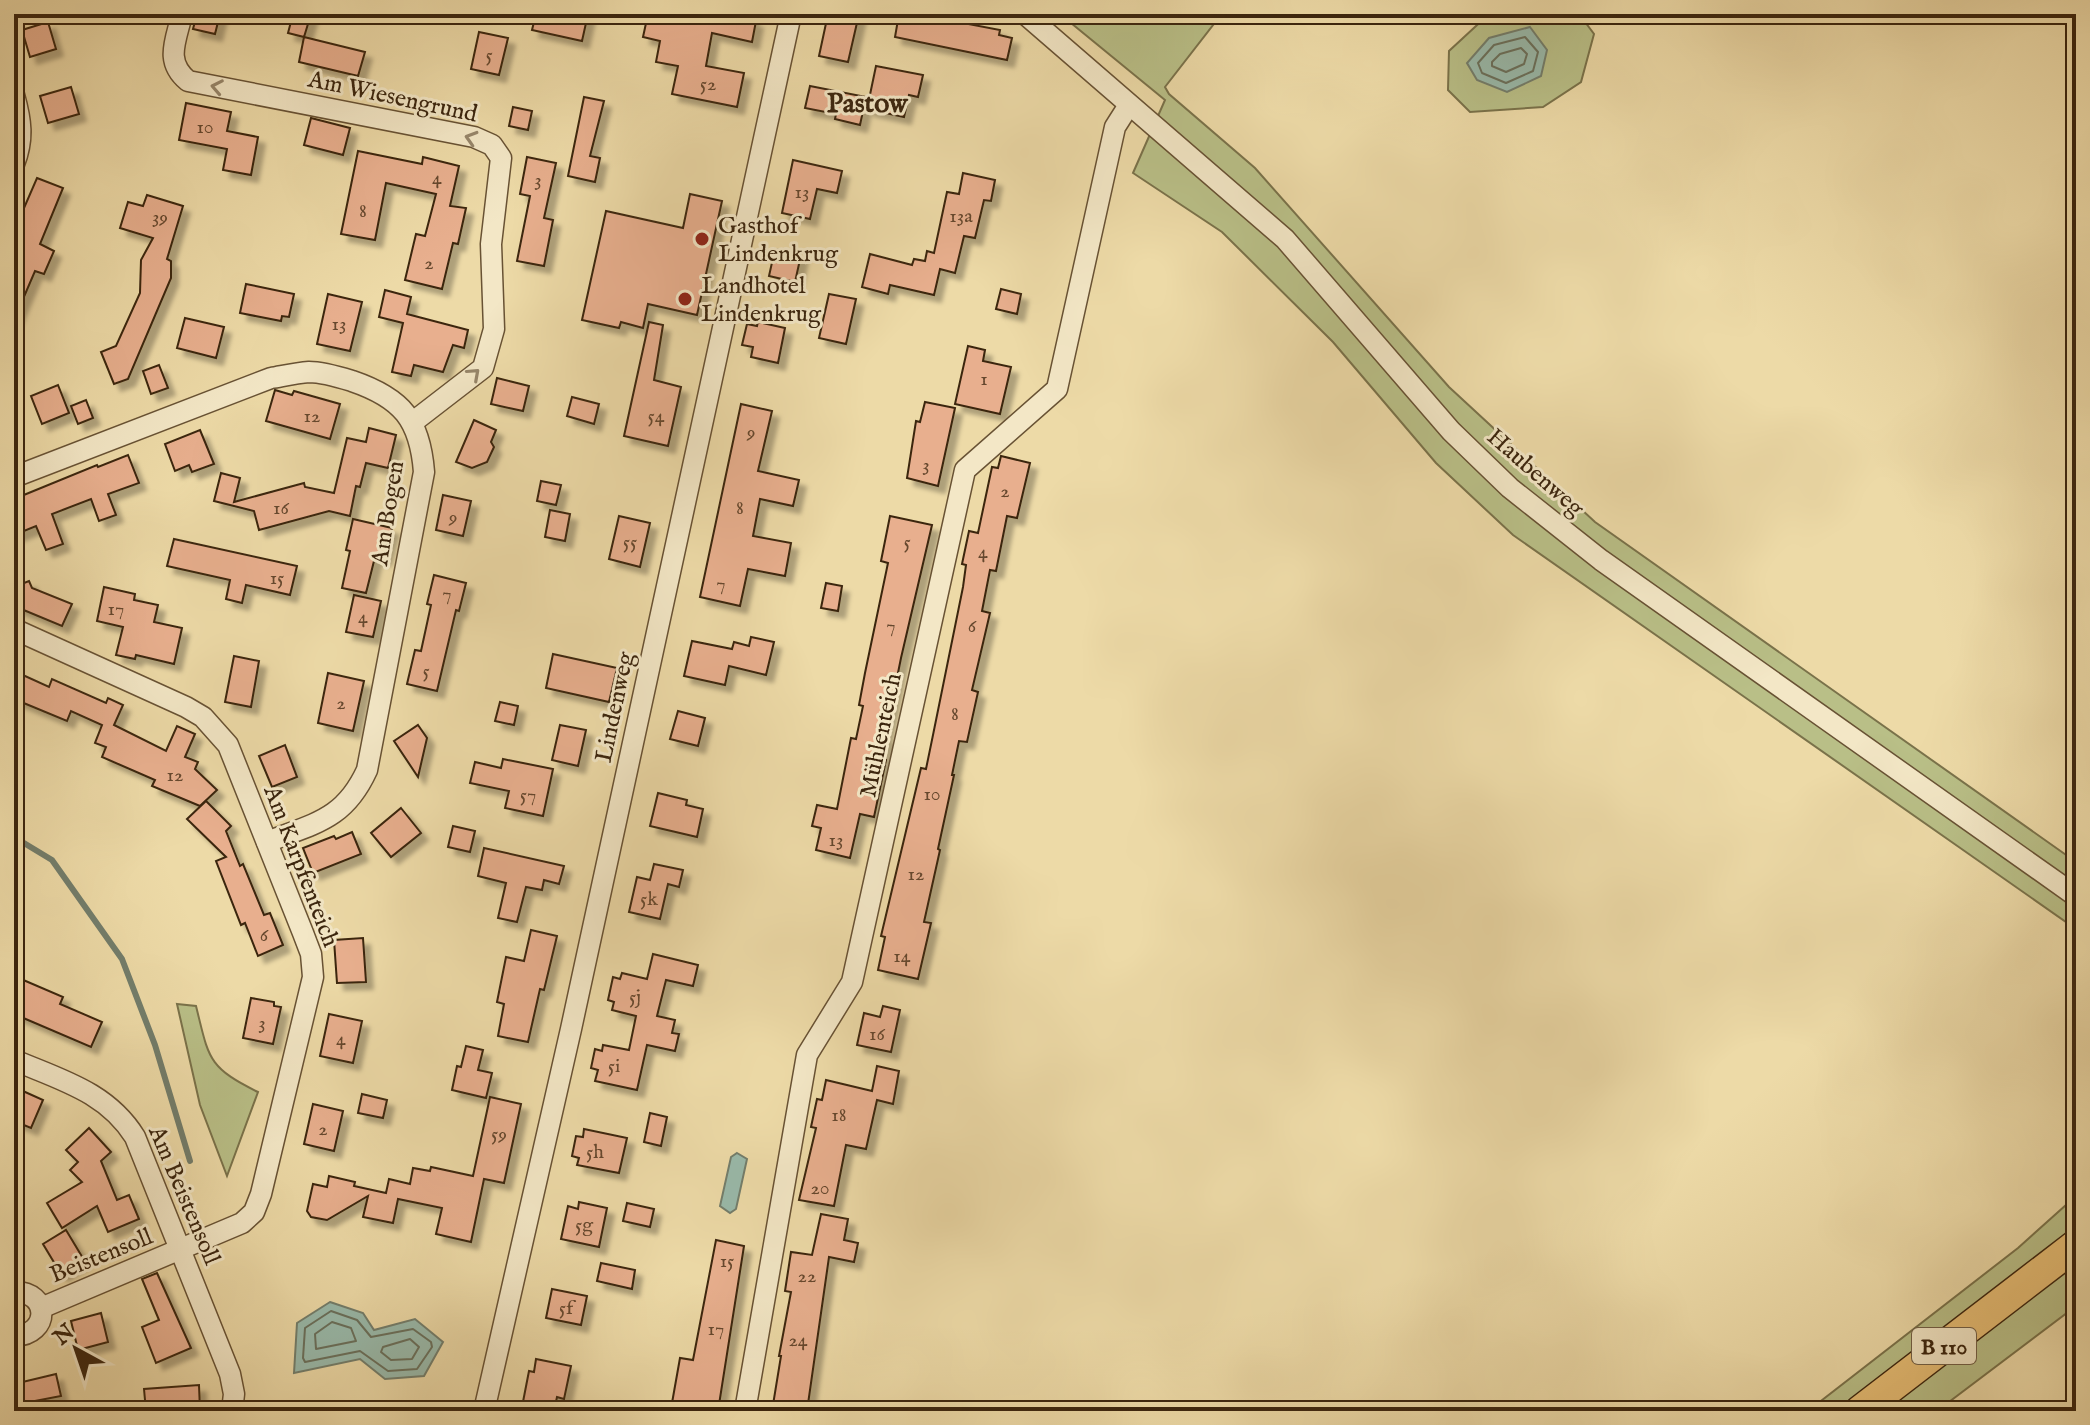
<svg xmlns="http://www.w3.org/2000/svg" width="2090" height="1425" font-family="'IM FELL English',serif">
	<defs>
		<filter id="shadow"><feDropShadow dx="7" dy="7" stdDeviation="2" flood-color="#0004"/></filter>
	</defs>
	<rect width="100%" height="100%" fill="#eddaa7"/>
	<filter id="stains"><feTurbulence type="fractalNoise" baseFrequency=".0025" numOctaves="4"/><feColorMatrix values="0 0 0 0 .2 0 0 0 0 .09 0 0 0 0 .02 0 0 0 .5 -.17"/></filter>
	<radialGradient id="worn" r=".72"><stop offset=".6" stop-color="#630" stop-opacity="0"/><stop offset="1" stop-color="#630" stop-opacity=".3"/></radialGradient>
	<g fill="#b9bf87" stroke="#7a724a" stroke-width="2">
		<polygon points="1060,14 1218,14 1220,16 1165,87 1169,94 1255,168 1449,387 1595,522 2076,862 2076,929 1513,535 1436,463 1333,342 1222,232 1133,173 1165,100"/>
		<polygon points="1489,14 1579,14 1594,34 1581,82 1543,107 1470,112 1448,90 1449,51"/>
		<path d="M 177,1004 L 196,1006 C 209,1058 207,1067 258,1092 L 227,1176 L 200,1105 Z"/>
		<polygon points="2076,1196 2076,1306 1937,1411 1808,1411 2018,1248"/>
	</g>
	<g fill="#99baab" stroke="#737e6c" stroke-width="2">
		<polygon points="1530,27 1547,50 1541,76 1507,92 1477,80 1467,63 1489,38"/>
		<polygon points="737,1153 747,1159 736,1209 730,1213 720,1206 731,1157"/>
		<polygon points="330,1302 363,1313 374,1330 415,1319 443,1342 424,1376 385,1379 360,1359 294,1373 297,1323"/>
	</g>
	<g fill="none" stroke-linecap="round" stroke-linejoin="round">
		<g stroke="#6a705c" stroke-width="2">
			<polygon points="1525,37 1538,52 1533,71 1506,83 1482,73 1478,63 1494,45"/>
			<polygon points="1521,48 1527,54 1524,64 1506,72 1492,66 1492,62 1500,54"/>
			<polygon points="331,1311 357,1320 371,1337 413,1329 431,1342 432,1347 417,1369 388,1371 360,1351 305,1362 303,1358 305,1328"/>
			<polygon points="332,1322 351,1328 356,1341 316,1349 315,1334"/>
			<polygon points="410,1339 419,1347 412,1359 391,1360 381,1352 383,1347"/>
		</g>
		<polyline stroke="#737e6c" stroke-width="6" points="14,837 52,860 122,959 155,1045 190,1161"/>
	</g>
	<g fill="#e8af8e" stroke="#3b250e" stroke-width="2" filter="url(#shadow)">
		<polygon points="197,14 220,14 215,34 193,29"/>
		<polygon points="293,14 311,14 304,37 288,33"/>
		<polygon points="536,14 588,14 582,41 532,30"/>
		<polygon points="648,14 752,14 750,20 756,21 752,42 712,33 706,66 744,73 737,107 672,94 678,66 656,62 660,41 643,37"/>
		<polygon points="828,14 859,14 848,62 819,56"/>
		<polygon points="899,14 965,14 963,23 1000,30 999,35 1012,38 1007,60 895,37"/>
		<polygon points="48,22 56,49 30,57 22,30"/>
		<polygon points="479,32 508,38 499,75 471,69"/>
		<polygon points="304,37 365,52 358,76 299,62"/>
		<polygon points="876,66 923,75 918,97 909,95 904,117 867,109"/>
		<polygon points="810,86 866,97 860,125 835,119 836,114 805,108"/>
		<polygon points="71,87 79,114 48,123 40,96"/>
		<polygon points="584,97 604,101 590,156 600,158 595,182 568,176"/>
		<polygon points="186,103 231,112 227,131 258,137 251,175 223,170 227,149 179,140"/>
		<polygon points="513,107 532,111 528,130 509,126"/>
		<polygon points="311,118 350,128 343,155 304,145"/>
		<polygon points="358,151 422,164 423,157 459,166 450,206 466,208 458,244 453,243 442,289 405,280 416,234 425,236 436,194 386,183 375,240 341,234"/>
		<polygon points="527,157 556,163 544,218 553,220 544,266 517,261 530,196 520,194"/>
		<polygon points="793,160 842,171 837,193 817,189 810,219 782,213"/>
		<polygon points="963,173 995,180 991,201 984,200 975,238 964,236 955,273 940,269 934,295 890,285 888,294 862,287 870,254 912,265 914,259 925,261 927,251 934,253 947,192 959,194"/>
		<polygon points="37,178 63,188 40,244 54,251 44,274 35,271 14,320 14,231"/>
		<polygon points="690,194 722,201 697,315 648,304 643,328 621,322 619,328 582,320 606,211 683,228"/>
		<polygon points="147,195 183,206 167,259 171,261 171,278 128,379 114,384 101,352 116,346 140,293 141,260 153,238 120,228 128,202 143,206"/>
		<polygon points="775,249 801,255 795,282 769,276"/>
		<polygon points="246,284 294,294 289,317 282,316 281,321 240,313"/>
		<polygon points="1001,289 1021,294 1017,314 996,309"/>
		<polygon points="385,290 411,297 407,314 468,330 464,348 453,345 443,372 414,365 411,376 392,372 403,323 379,317"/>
		<polygon points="328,294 362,302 350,351 317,344"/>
		<polygon points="829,294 856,299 846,344 819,338"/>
		<polygon points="185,318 224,327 216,358 177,348"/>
		<polygon points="649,322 663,325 654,380 681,387 668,446 624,436"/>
		<polygon points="758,322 785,328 778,363 751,357 753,347 742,345 747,324 757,326"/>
		<polygon points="968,346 985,350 983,361 1011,367 1000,414 955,404"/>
		<polygon points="159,365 168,388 151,394 143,371"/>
		<polygon points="497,378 529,386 523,411 491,404"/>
		<polygon points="58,385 69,413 42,424 31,396"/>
		<polygon points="275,390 292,395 294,391 340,404 330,439 266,421"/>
		<polygon points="572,397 599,404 594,424 567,416"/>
		<polygon points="86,400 93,418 78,424 71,406"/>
		<polygon points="925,402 955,408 938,486 907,478 916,421 920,422"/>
		<polygon points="741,404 772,411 758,471 799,480 793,506 760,499 753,536 791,543 785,576 748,569 740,606 700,597"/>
		<polygon points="474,420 496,430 491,442 494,447 487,462 472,468 456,462"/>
		<polygon points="369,428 396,435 388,468 366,463 360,487 356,486 350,516 329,511 259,530 254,511 214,501 221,473 240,478 234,502 304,483 305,487 334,493 347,438 366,442"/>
		<polygon points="200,430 214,464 192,472 189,465 175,471 165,444"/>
		<polygon points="128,455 139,483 108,494 116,515 99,521 91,499 52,514 63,544 46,550 36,526 14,535 14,499 97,465 98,467"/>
		<polygon points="1001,456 1030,463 1017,518 1007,516 996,571 990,570 982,611 990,613 972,690 978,692 967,742 959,741 952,775 954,775 938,849 940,850 924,922 931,923 918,979 878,970 885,937 881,936 921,768 926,769 933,735 963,587 966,565 962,564 969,531 978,533 992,467 998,468"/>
		<polygon points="541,481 561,485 556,505 537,501"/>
		<polygon points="443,495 471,501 463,536 436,530"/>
		<polygon points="550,510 570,514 565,541 545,537"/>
		<polygon points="619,516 650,523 640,567 609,559"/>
		<polygon points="890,516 932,525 901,658 885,737 888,738 883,759 886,760 874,817 860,814 850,858 816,850 821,828 812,826 817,805 837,809 851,738 856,739 863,706 859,705 865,673 888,563 881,561"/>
		<polygon points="353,519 392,528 384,559 375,557 366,593 342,588 350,551 346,550"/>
		<polygon points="174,539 297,566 290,595 246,585 242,603 226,599 230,580 167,566"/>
		<polygon points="434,575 466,583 459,611 456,610 437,691 407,684 415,650 421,651 431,605 427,604"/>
		<polygon points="29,581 32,588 72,604 62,626 14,606 14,587"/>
		<polygon points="826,583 842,586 838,611 821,608"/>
		<polygon points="104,587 135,594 134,600 158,605 154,622 182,628 174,664 136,655 135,659 116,655 123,627 97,621"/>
		<polygon points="354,595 381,601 373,637 346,632"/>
		<polygon points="751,637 774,642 766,675 729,666 725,685 684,676 692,641 732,649 734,642 749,646"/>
		<polygon points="553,654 617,668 609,702 546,688"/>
		<polygon points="234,656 259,661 251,707 225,702"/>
		<polygon points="14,671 49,687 52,679 106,703 108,698 123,705 114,725 166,751 177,726 195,734 185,757 198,762 195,769 217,790 200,806 152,786 155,780 102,757 106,747 95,743 102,725 71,711 67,721 14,699"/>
		<polygon points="328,673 364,681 353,731 318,723"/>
		<polygon points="500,702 518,706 514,725 495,721"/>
		<polygon points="678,711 705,718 698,746 670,739"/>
		<polygon points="418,725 427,738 418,777 394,741"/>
		<polygon points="560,725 586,730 578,766 552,760"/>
		<polygon points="285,745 297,777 272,787 259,756"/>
		<polygon points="503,759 553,769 543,816 505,808 509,791 470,783 475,762 501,768"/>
		<polygon points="658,793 687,800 686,805 703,809 697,837 650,826"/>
		<polygon points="206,801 231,826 226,831 240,866 243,864 264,915 270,913 283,945 258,956 245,923 241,925 216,861 226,857 187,819"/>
		<polygon points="401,808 421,833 391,857 371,833"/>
		<polygon points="453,826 475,831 470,852 448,847"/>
		<polygon points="352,832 361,854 313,873 303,848 334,836 336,839"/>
		<polygon points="484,848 564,866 559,884 544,880 542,890 526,887 517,922 498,918 506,883 478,876"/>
		<polygon points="654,864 683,870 679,887 668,884 660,919 629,912 637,877 650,880"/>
		<polygon points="531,930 557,936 544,990 540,989 528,1042 498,1036 504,1004 497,1002 506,957 524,961"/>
		<polygon points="363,938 366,982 337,983 334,940"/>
		<polygon points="653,954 698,965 693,986 666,980 657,1016 675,1020 672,1033 679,1034 675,1051 647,1045 637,1090 595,1081 598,1070 591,1068 595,1049 602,1051 603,1045 629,1050 636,1016 612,1010 614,1002 608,1000 613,977 620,979 622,973 647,979"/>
		<polygon points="14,976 63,997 60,1004 102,1022 91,1047 14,1014"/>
		<polygon points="251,998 274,1002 274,1006 281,1007 273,1044 243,1038"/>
		<polygon points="883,1006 900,1010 891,1052 857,1045 864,1013 880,1017"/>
		<polygon points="329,1014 362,1021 353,1063 320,1056"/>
		<polygon points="466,1046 483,1050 478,1070 492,1073 486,1098 452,1090 457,1066 461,1067"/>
		<polygon points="877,1066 899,1071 893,1104 877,1100 866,1149 846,1145 834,1206 799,1200 816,1128 811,1127 817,1099 822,1100 826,1080 872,1091"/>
		<polygon points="14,1087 43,1100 31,1128 14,1121"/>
		<polygon points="362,1094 387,1100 383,1118 358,1113"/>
		<polygon points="490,1097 521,1104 504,1183 484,1179 471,1242 436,1234 442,1208 398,1199 393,1223 363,1217 368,1196 327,1220 311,1217 307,1211 313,1184 327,1187 329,1176 355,1182 354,1186 386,1193 389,1179 410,1184 413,1168 430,1171 431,1167 473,1176"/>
		<polygon points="313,1104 343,1111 334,1151 304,1144"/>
		<polygon points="650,1113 667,1117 661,1146 644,1142"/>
		<polygon points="89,1128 111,1152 101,1161 117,1200 129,1195 139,1219 108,1232 97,1206 62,1228 47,1203 82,1182 70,1170 78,1162 66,1150"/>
		<polygon points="584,1129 627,1138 619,1173 577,1165 579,1158 572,1156 576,1136 583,1137"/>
		<polygon points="579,1202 607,1208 599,1247 561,1239 568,1206 578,1209"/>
		<polygon points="627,1203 654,1209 650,1227 623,1221"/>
		<polygon points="821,1214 848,1219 844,1240 858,1243 854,1262 829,1257 807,1411 772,1411 781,1356 779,1356 791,1292 785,1291 791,1252 812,1255"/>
		<polygon points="66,1230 84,1260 61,1274 43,1244"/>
		<polygon points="716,1240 744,1246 718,1411 672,1403 680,1358 693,1360"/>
		<polygon points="601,1263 635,1270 632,1289 597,1281"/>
		<polygon points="157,1273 191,1348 156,1363 142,1327 159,1320 142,1279"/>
		<polygon points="552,1289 587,1296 581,1325 546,1318"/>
		<polygon points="101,1313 108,1342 78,1350 71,1321"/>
		<polygon points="536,1359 571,1366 564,1399 557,1397 554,1411 522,1407 529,1371 534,1372"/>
		<polygon points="56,1374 61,1396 14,1405 14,1384"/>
		<polygon points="199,1385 200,1411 146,1411 144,1389"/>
	</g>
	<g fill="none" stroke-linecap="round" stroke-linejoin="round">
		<defs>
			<g id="street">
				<path d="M 182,14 C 176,41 164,61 188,81 L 474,137 L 492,145 L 501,158 L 491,244 L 494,329 L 483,368 L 413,422"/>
				<polyline points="1025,14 1285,239 1451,431 1510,488 1601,560 2076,896"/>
				<path d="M 14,95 C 21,120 24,139 14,164"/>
				<path d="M 14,477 L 271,378 C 283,376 296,373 309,372 C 323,372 339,377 352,381 C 402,398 420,420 424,472 L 367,770 C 344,820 315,823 267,842"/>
				<polyline points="14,629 186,707 203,717 228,745 303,933 311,954 313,977 261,1194 254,1212 242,1223 41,1308"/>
				<path d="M 14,1060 C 61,1080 107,1092 135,1137 L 230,1374 L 234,1394 L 232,1411"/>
				<path d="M 14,1292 C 50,1291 51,1335 14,1336"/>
				<polyline points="484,1411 571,1029 791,14"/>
				<polyline points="745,1411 807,1055 852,982 965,470 1057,389 1115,127 1129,105"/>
			</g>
			<polyline id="primary" points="1860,1411 2076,1245"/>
		</defs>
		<use href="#street" stroke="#685234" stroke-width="23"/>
		<use href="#primary" stroke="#3b250e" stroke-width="33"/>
		<use href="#street" stroke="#f3e7c6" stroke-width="20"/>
		<use href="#primary" stroke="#e6bd74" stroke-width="30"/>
	</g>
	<defs><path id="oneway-chevron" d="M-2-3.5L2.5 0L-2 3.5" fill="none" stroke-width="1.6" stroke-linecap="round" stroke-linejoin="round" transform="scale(2)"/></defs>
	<g stroke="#97866a">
		<use href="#oneway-chevron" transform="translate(217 87) rotate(-169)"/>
		<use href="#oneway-chevron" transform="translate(471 138) rotate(-163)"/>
		<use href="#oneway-chevron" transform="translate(474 374) rotate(-42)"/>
	</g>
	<g fill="#8f2418" stroke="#f3e7c6" stroke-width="3">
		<circle cx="702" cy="239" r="8"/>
		<circle cx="685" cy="299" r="8"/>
	</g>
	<g text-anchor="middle" stroke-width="6" stroke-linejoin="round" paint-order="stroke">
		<g font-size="20" fill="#66482e">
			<text x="489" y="61">5</text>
			<text x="708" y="90">52</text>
			<text x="205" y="133">10</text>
			<text x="437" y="184">4</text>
			<text x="538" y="186">3</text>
			<text x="802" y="198">13</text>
			<text x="363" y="217">8</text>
			<text x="961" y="222">13a</text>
			<text x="160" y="223">39</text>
			<text x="429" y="269">2</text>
			<text x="339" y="330">13</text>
			<text x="984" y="385">1</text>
			<text x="312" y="422">12</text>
			<text x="656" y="422">54</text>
			<text x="751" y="438">9</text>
			<text x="926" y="471">3</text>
			<text x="1005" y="497">2</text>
			<text x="281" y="514">16</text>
			<text x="740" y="514">8</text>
			<text x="453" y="523">9</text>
			<text x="630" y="548">55</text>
			<text x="907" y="548">5</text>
			<text x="983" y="558">4</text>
			<text x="277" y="584">15</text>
			<text x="721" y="590">7</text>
			<text x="447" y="600">7</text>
			<text x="116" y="615">17</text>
			<text x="363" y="623">4</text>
			<text x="891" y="632">7</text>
			<text x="972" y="632">6</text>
			<text x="426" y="677">5</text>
			<text x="341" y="709">2</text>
			<text x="955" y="720">8</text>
			<text x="175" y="781">12</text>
			<text x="932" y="800">10</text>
			<text x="528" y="801">57</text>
			<text x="836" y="846">13</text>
			<text x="916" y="880">12</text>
			<text x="649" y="905">5k</text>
			<text x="264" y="941">6</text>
			<text x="902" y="962">14</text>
			<text x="635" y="1003">5j</text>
			<text x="262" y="1029">3</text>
			<text x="877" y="1040">16</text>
			<text x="341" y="1045">4</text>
			<text x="614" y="1072">5i</text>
			<text x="839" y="1121">18</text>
			<text x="323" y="1135">2</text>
			<text x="499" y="1140">59</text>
			<text x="595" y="1158">5h</text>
			<text x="820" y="1194">20</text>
			<text x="584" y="1231">5g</text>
			<text x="727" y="1267">15</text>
			<text x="807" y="1282">22</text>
			<text x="566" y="1314">5f</text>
			<text x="716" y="1335">17</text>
			<text x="798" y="1346">24</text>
		</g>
		<rect fill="#f3e7c6" stroke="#725f45" stroke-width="2" x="1912" y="1328" width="64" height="36" rx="6"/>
		<g font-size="22" font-weight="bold" fill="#3b250e">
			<text x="1944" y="1354">B 110</text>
		</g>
		<g font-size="24" fill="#3b250e" stroke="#f3e7c6">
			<text transform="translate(393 96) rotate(12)" y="8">Am Wiesengrund</text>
			<text transform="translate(1536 472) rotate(41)" y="8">Haubenweg</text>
			<text transform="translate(387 513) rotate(-81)" y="8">Am Bogen</text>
			<text transform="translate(614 707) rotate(-78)" y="8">Lindenweg</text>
			<text transform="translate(880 735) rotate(-78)" y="8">Mühlenteich</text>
			<text transform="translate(302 866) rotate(69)" y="8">Am Karpfenteich</text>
			<text transform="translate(185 1195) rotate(67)" y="8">Am Beistensoll</text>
			<text transform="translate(101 1255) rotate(-22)" y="8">Beistensoll</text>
		</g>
		<g font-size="24" fill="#3b250e" stroke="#f3e7c6" text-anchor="start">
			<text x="718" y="233">Gasthof<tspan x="718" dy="28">Lindenkrug</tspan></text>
			<text x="701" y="293">Landhotel<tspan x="701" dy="28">Lindenkrug</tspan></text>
		</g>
		<g font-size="28" font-weight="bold" fill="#3b250e" stroke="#f3e7c6">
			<text x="867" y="112">Pastow</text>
		</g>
	</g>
	<rect width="2090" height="1425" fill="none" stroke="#eddaa7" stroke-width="48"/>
	<rect x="16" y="16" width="2058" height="1393" fill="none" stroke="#3b250e" stroke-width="4"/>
	<rect x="24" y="24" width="2042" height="1377" fill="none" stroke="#3b250e" stroke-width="2"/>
	<g transform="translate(76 1349) rotate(320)" stroke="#f3e7c6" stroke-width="6" paint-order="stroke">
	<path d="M0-6L14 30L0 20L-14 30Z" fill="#3b250e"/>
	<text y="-12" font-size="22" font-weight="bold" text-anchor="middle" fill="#3b250e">N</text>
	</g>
	<rect width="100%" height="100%" filter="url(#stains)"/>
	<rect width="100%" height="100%" fill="url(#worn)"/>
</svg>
